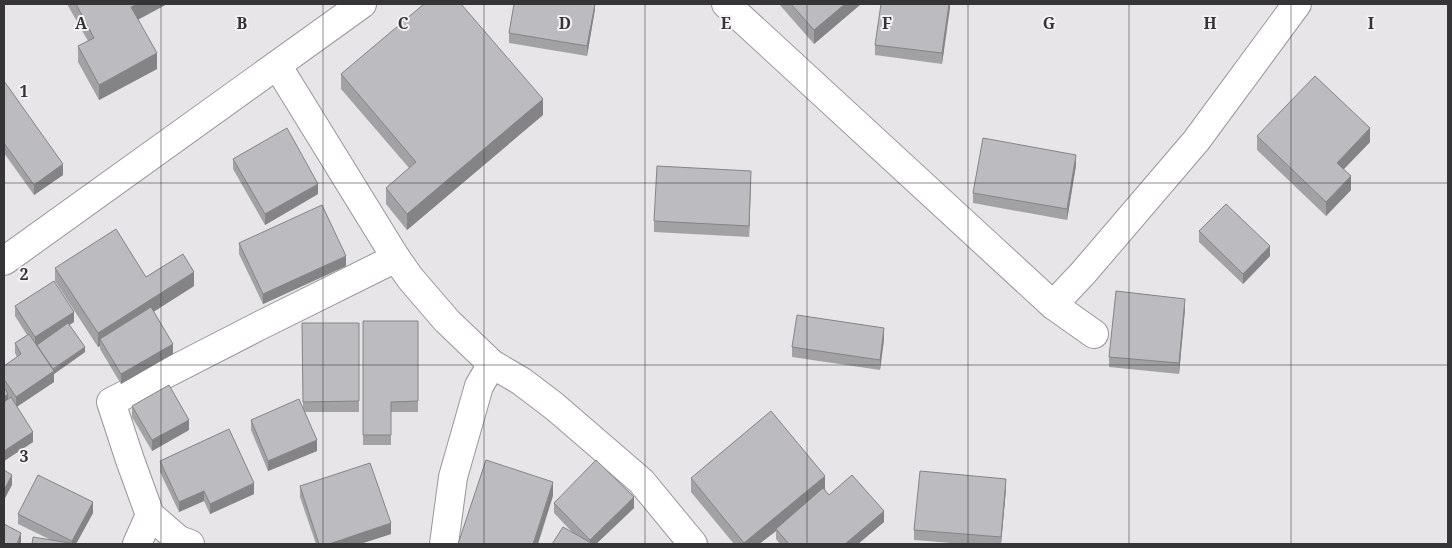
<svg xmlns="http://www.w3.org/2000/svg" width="1452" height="548" font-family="'Noto Serif',serif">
	<rect width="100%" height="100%" fill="#e7e5e8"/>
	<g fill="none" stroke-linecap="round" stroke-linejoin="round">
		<defs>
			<g id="minor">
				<polyline points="726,4 1053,305"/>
				<polyline points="277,65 396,258 410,278 447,321 492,364 521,381 554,406 641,481 693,544"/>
				<polyline points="4,261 362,4"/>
				<polyline points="1094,334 1053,305 1084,272 1196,141 1297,4"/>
				<polyline points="137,544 150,515"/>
				<polyline points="190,544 179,540 150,515 130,460 111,402 259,326 396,258"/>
				<polyline points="444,544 453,477 479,386 492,364"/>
			</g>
		</defs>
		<use href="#minor" stroke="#989699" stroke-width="30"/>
		<use href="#minor" stroke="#fff" stroke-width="28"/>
	</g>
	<g fill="#a2a2a5">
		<polygon points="67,4 167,4 138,20 157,69 99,100 78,62 78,46 88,41"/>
		<polygon points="595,4 595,9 587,56 509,43 509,33"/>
		<polygon points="779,4 861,4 814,44"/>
		<polygon points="950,4 942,64 875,55 875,45"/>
		<polygon points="341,74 543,115 407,230 386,204 386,188 409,168 341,89"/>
		<polygon points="4,81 63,175 34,195 4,153"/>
		<polygon points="1257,136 1370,142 1344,169 1351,190 1326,216 1257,150"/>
		<polygon points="233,159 318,194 265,225 233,169"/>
		<polygon points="1076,165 1067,220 973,203 973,193"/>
		<polygon points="751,181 749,237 654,232 654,221"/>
		<polygon points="1199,231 1270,256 1243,284 1199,242"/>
		<polygon points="239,243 346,266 263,304 239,254"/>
		<polygon points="55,268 194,286 153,312 173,354 121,384 100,349 100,346 98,347 55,281"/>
		<polygon points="15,306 74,322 69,325 85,352 54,374 54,382 17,407 33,442 4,461 4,366 17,357 15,353 15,343 27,335 15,316"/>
		<polygon points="1185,309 1179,374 1109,367 1109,357"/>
		<polygon points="363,321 418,321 418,412 391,412 391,445 363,445"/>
		<polygon points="302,323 359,323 359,412 304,412 317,451 268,471 251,430 251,420 303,408"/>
		<polygon points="884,339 880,370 792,357 792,347"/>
		<polygon points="132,406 189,430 152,451 132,417"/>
		<polygon points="160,461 254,494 210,514 204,501 179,512 160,472"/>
		<polygon points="691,478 825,490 829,495 884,522 858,544 780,544 776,539 776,531 759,544 734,544 691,492"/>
		<polygon points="300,486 391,534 360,544 316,544 300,497"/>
		<polygon points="1006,489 1001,544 964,544 914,540 914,530"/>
		<polygon points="554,503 634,508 596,544 552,544 573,533 554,513"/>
		<polygon points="93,513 76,544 51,540 18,524 18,514"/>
	</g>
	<g fill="#848486">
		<polygon points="138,4 167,4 131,23 131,7"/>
		<polygon points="595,4 595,9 587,56 587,46"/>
		<polygon points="845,4 861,4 814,44 814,30"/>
		<polygon points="949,4 950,4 950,8 942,64 942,53"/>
		<polygon points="157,53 157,69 99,100 99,85"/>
		<polygon points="543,99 543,115 407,230 407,214"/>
		<polygon points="1370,128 1370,142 1337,176 1337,163"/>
		<polygon points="1076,155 1076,165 1067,220 1067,209"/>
		<polygon points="63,164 63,175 34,195 34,185"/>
		<polygon points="751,171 751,181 749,237 749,226"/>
		<polygon points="1351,176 1351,190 1326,216 1326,202"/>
		<polygon points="318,184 318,194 265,225 265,214"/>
		<polygon points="1270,246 1270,256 1243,284 1243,274"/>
		<polygon points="346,256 346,266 263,304 263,294"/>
		<polygon points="194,272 194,286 103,344 100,339 100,346 98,347 98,333"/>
		<polygon points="1185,299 1185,309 1179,374 1179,363"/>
		<polygon points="74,312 74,322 35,347 35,337"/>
		<polygon points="884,328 884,339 880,370 880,360"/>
		<polygon points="173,344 173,354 121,384 121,374"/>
		<polygon points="85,347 85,352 54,374 54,382 16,407 16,397"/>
		<polygon points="8,394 8,404 4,407 4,397"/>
		<polygon points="189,420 189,430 152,451 152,440"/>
		<polygon points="33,432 33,442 4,461 4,451"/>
		<polygon points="317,440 317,451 268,471 268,461"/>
		<polygon points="12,475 12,485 4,500 4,490"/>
		<polygon points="825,476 825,490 776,530 776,529 776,531 759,544 744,544 744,543"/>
		<polygon points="1006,479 1006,489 1001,544 1001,537"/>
		<polygon points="553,482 553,496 538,544 533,544"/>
		<polygon points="254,483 254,494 210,514 210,504"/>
		<polygon points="204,491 204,501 179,512 179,502"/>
		<polygon points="634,497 634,508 596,544 590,544 590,540"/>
		<polygon points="93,502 93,513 76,544 72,544 72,541"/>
		<polygon points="884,511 884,522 858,544 845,544"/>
		<polygon points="391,523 391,534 360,544 329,544"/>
		<polygon points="21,533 21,544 17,544"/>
	</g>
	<g fill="#bcbcc0" stroke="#848486">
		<polygon points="76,4 138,4 131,7 157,53 99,85 78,46 94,38"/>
		<polygon points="424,4 461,4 543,99 407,214 386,188 416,162 341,74"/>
		<polygon points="514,4 595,4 587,46 509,33"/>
		<polygon points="791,4 845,4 814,30"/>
		<polygon points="881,4 949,4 942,53 875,45"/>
		<polygon points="1315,76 1370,128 1337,163 1351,176 1326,202 1257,136"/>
		<polygon points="4,81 63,164 34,185 4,143"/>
		<polygon points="287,128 318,184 265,214 233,159"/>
		<polygon points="983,138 1076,155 1067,209 973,193"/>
		<polygon points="657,166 751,171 749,226 654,221"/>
		<polygon points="1226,204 1270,246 1243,274 1199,231"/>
		<polygon points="322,205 346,256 263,294 239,243"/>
		<polygon points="116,229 146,277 183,254 194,272 98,333 55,268"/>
		<polygon points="54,281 74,312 35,337 15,306"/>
		<polygon points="1116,291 1185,299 1179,363 1109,357"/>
		<polygon points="151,307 173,344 121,374 100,339"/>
		<polygon points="797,315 884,328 880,360 792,347"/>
		<polygon points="363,321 418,321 418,401 391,402 391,435 363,435"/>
		<polygon points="68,323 85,347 53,369 37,345"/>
		<polygon points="302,323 359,323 359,401 303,402"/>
		<polygon points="29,334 54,371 16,397 4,379 4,366 21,354 15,343"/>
		<polygon points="169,385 189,420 152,440 132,406"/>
		<polygon points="4,387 8,394 4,397"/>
		<polygon points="11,397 33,432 4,451 4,402"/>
		<polygon points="299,399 317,440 268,461 251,420"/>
		<polygon points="771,411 825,476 744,543 691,478"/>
		<polygon points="229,429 254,483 210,504 204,491 179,502 160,461"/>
		<polygon points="486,460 553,482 533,544 458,544"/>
		<polygon points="596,460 634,497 590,540 554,503"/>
		<polygon points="370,463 391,523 329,544 319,544 300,486"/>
		<polygon points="4,470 12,475 4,490"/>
		<polygon points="920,471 1006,479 1001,537 914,530"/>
		<polygon points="38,475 93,502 72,541 18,514"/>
		<polygon points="852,475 884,511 845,544 789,544 776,529 823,488 829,495"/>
		<polygon points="4,524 21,533 17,544 4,544"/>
		<polygon points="563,527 593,544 552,544"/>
		<polygon points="33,537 76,544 32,544"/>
	</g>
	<path fill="none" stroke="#353436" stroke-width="1" stroke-opacity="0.55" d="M 161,4 L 161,544M 323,4 L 323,544M 484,4 L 484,544M 645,4 L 645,544M 807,4 L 807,544M 968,4 L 968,544M 1129,4 L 1129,544M 1291,4 L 1291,544M 4,183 L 1448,183M 4,365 L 1448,365"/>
	<g font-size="16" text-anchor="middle" font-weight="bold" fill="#353436" stroke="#f5f2f6" stroke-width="4" stroke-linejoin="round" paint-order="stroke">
		<text x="81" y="29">A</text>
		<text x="242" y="29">B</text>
		<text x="403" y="29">C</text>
		<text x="565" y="29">D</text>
		<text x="726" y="29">E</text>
		<text x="887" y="29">F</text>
		<text x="1049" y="29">G</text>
		<text x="1210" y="29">H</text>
		<text x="1371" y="29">I</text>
		<text x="24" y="97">1</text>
		<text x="24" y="280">2</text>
		<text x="24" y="462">3</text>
	</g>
	<rect width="1452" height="548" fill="none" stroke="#353436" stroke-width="10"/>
</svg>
